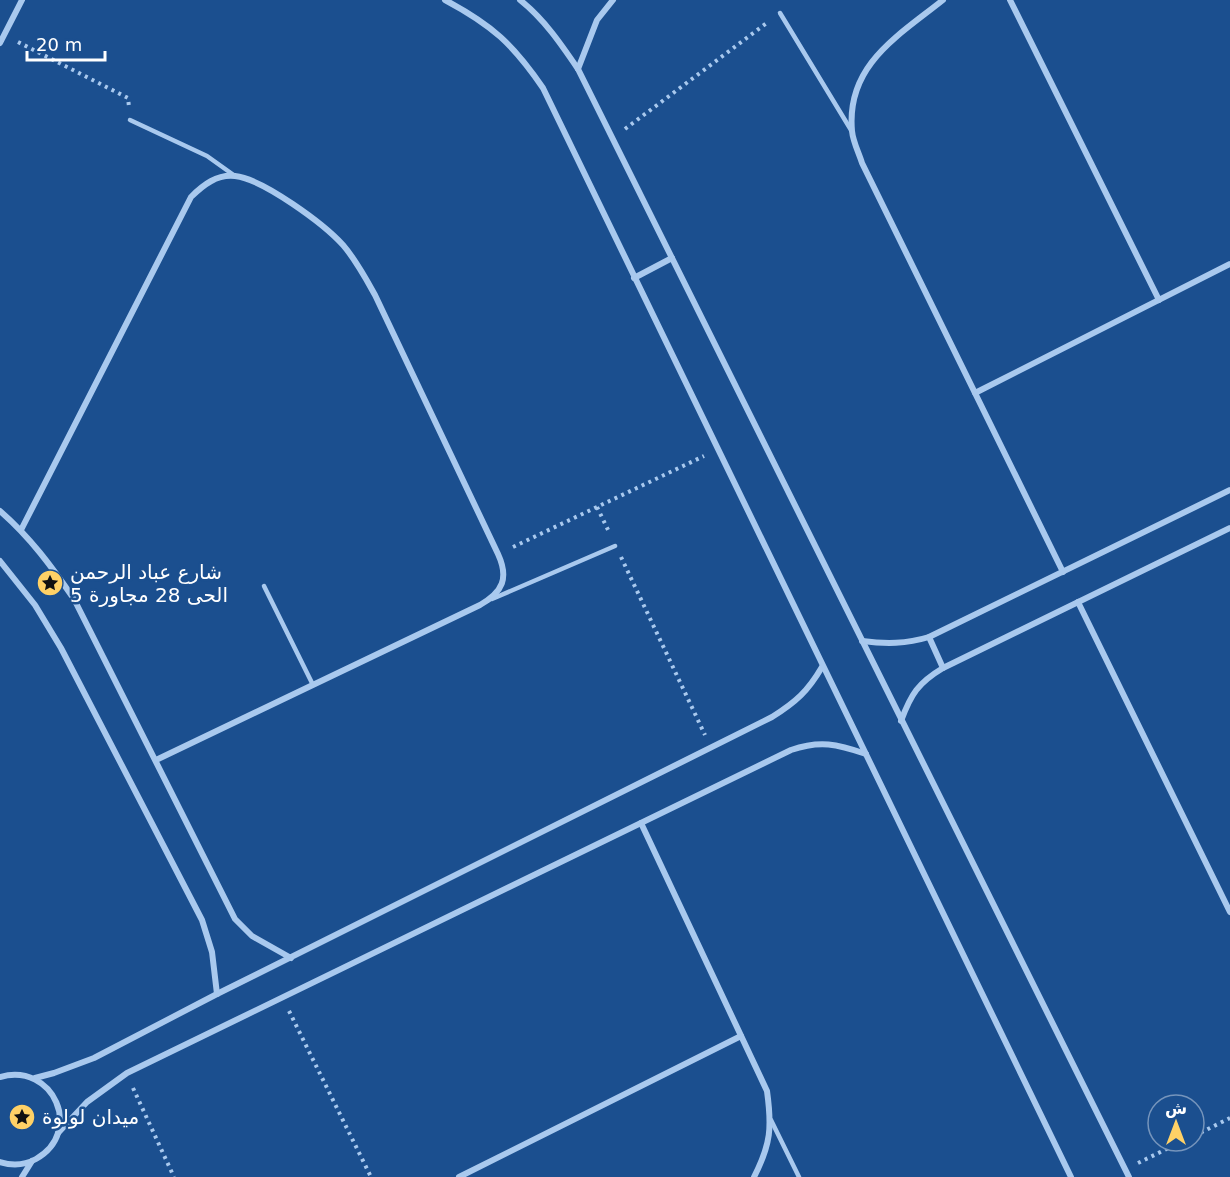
<svg xmlns="http://www.w3.org/2000/svg" width="1230" height="1177" font-family="'DejaVu Sans',Cairo,sans-serif">
	<rect width="100%" height="100%" fill="#1b4f8f"/>
	<g fill="none" stroke-linecap="round" stroke-linejoin="round">
		<g stroke="#a9c9ee" stroke-width="4" stroke-dasharray="3 4.5" stroke-linecap="butt">
			<polyline points="18,42 128,98 129,107"/>
			<polyline points="625,129 768,22"/>
			<polyline points="597,507 610,534"/>
			<polyline points="513,547 704,456"/>
			<polyline points="621,557 705,735"/>
			<polyline points="289,1011 371,1177"/>
			<polyline points="133,1088 174,1177"/>
			<polyline points="1194,1136 1230,1118"/>
			<polyline points="1138,1163 1183,1141"/>
		</g>
		<g stroke="#a9c9ee" stroke-width="4.5">
			<polyline points="780,13 851,130"/>
			<polyline points="130,120 207,156 235,176"/>
			<polyline points="264,586 313,685"/>
			<polyline points="492,599 615,546"/>
			<polyline points="771,1120 799,1177"/>
		</g>
		<g stroke="#a9c9ee" stroke-width="6">
			<path d="M 445,0 C 492,25 513,44 543,88 L 1071,1177"/>
			<path d="M 520,0 C 544,19 561,44 578,69 L 1129,1177"/>
			<path d="M 943,0 C 898,36 846,65 852,131 C 853,142 859,153 862,163 L 1063,572"/>
			<polyline points="1010,0 1159,300"/>
			<polyline points="0,43 22,0"/>
			<polyline points="578,69 597,20 613,0"/>
			<polyline points="634,278 672,258"/>
			<polyline points="975,393 1230,264"/>
			<path d="M 0,511 C 30,537 52,567 74,599 L 235,919 L 252,936 L 291,958"/>
			<path d="M 21,530 L 191,197 C 203,185 217,174 235,176 C 263,179 324,224 343,245 C 356,260 365,277 375,295 L 498,554 C 509,578 503,592 480,605 L 156,760"/>
			<polyline points="0,561 35,605 61,648 202,920 212,952 217,994"/>
			<polyline points="1078,602 1230,912"/>
			<polyline points="929,637 943,668"/>
			<path d="M 862,641 C 886,644 906,644 929,637 L 1230,490"/>
			<path d="M 901,721 C 911,694 918,683 943,668 L 1230,528"/>
			<path d="M 641,823 L 767,1091 C 772,1127 771,1144 754,1177"/>
			<path d="M 0,1077 C 54,1062 84,1132 36,1159 C 25,1165 12,1166 0,1162"/>
			<path d="M 35,1078 L 54,1073 L 94,1058 L 217,994 L 772,717 C 796,702 808,691 822,667"/>
			<path d="M 58,1133 L 87,1102 L 127,1073 L 791,750 C 820,740 837,744 866,754"/>
			<polyline points="22,1177 32,1161"/>
			<polyline points="459,1177 741,1036"/>
		</g>
	</g>
	<defs>
		<symbol id="sight-disc" viewBox="-11 -11 22 22"><circle r="9.5" fill="#ffd166" stroke="#1b4f8f"/><path d="M0-6L1.8-2.2L6-1.7L2.9 1.2L3.7 5.4L0 3.3L-3.7 5.4L-2.9 1.2L-6-1.7L-1.8-2.2Z" fill="#111"/></symbol>
	</defs>
	<g fill-rule="evenodd">
		<use href="#sight-disc" x="35" y="568" width="30" height="30"/>
		<use href="#sight-disc" x="7" y="1102" width="30" height="30"/>
	</g>
	<g text-anchor="middle" stroke-width="5" stroke-linejoin="round" paint-order="stroke">
		<g font-size="20" fill="#fff" stroke="#1b4f8f" text-anchor="start">
			<text x="70" y="579">شارع عباد الرحمن<tspan x="70" dy="23">الحى 28 مجاورة 5</tspan></text>
			<text x="42" y="1124">ميدان لولوة</text>
		</g>
	</g>
	<g transform="translate(1176 1123)"><circle r="28" fill="#1b4f8f" stroke="#7695bc" stroke-width="1.5"/>
	<path d="M0-4.5L10 22L0 15L-10 22Z" fill="#ffd166"/>
	<text y="-9" font-size="16" font-weight="bold" text-anchor="middle" fill="#ffffff">ش</text>
	</g>
	<path d="M27 51v9h78v-9" fill="none" stroke="#ffffff" stroke-width="3"/>
	<text x="36" y="51" font-size="18" fill="#ffffff" stroke="#1b4f8f" stroke-width="4.5" paint-order="stroke">20 m</text>
</svg>
